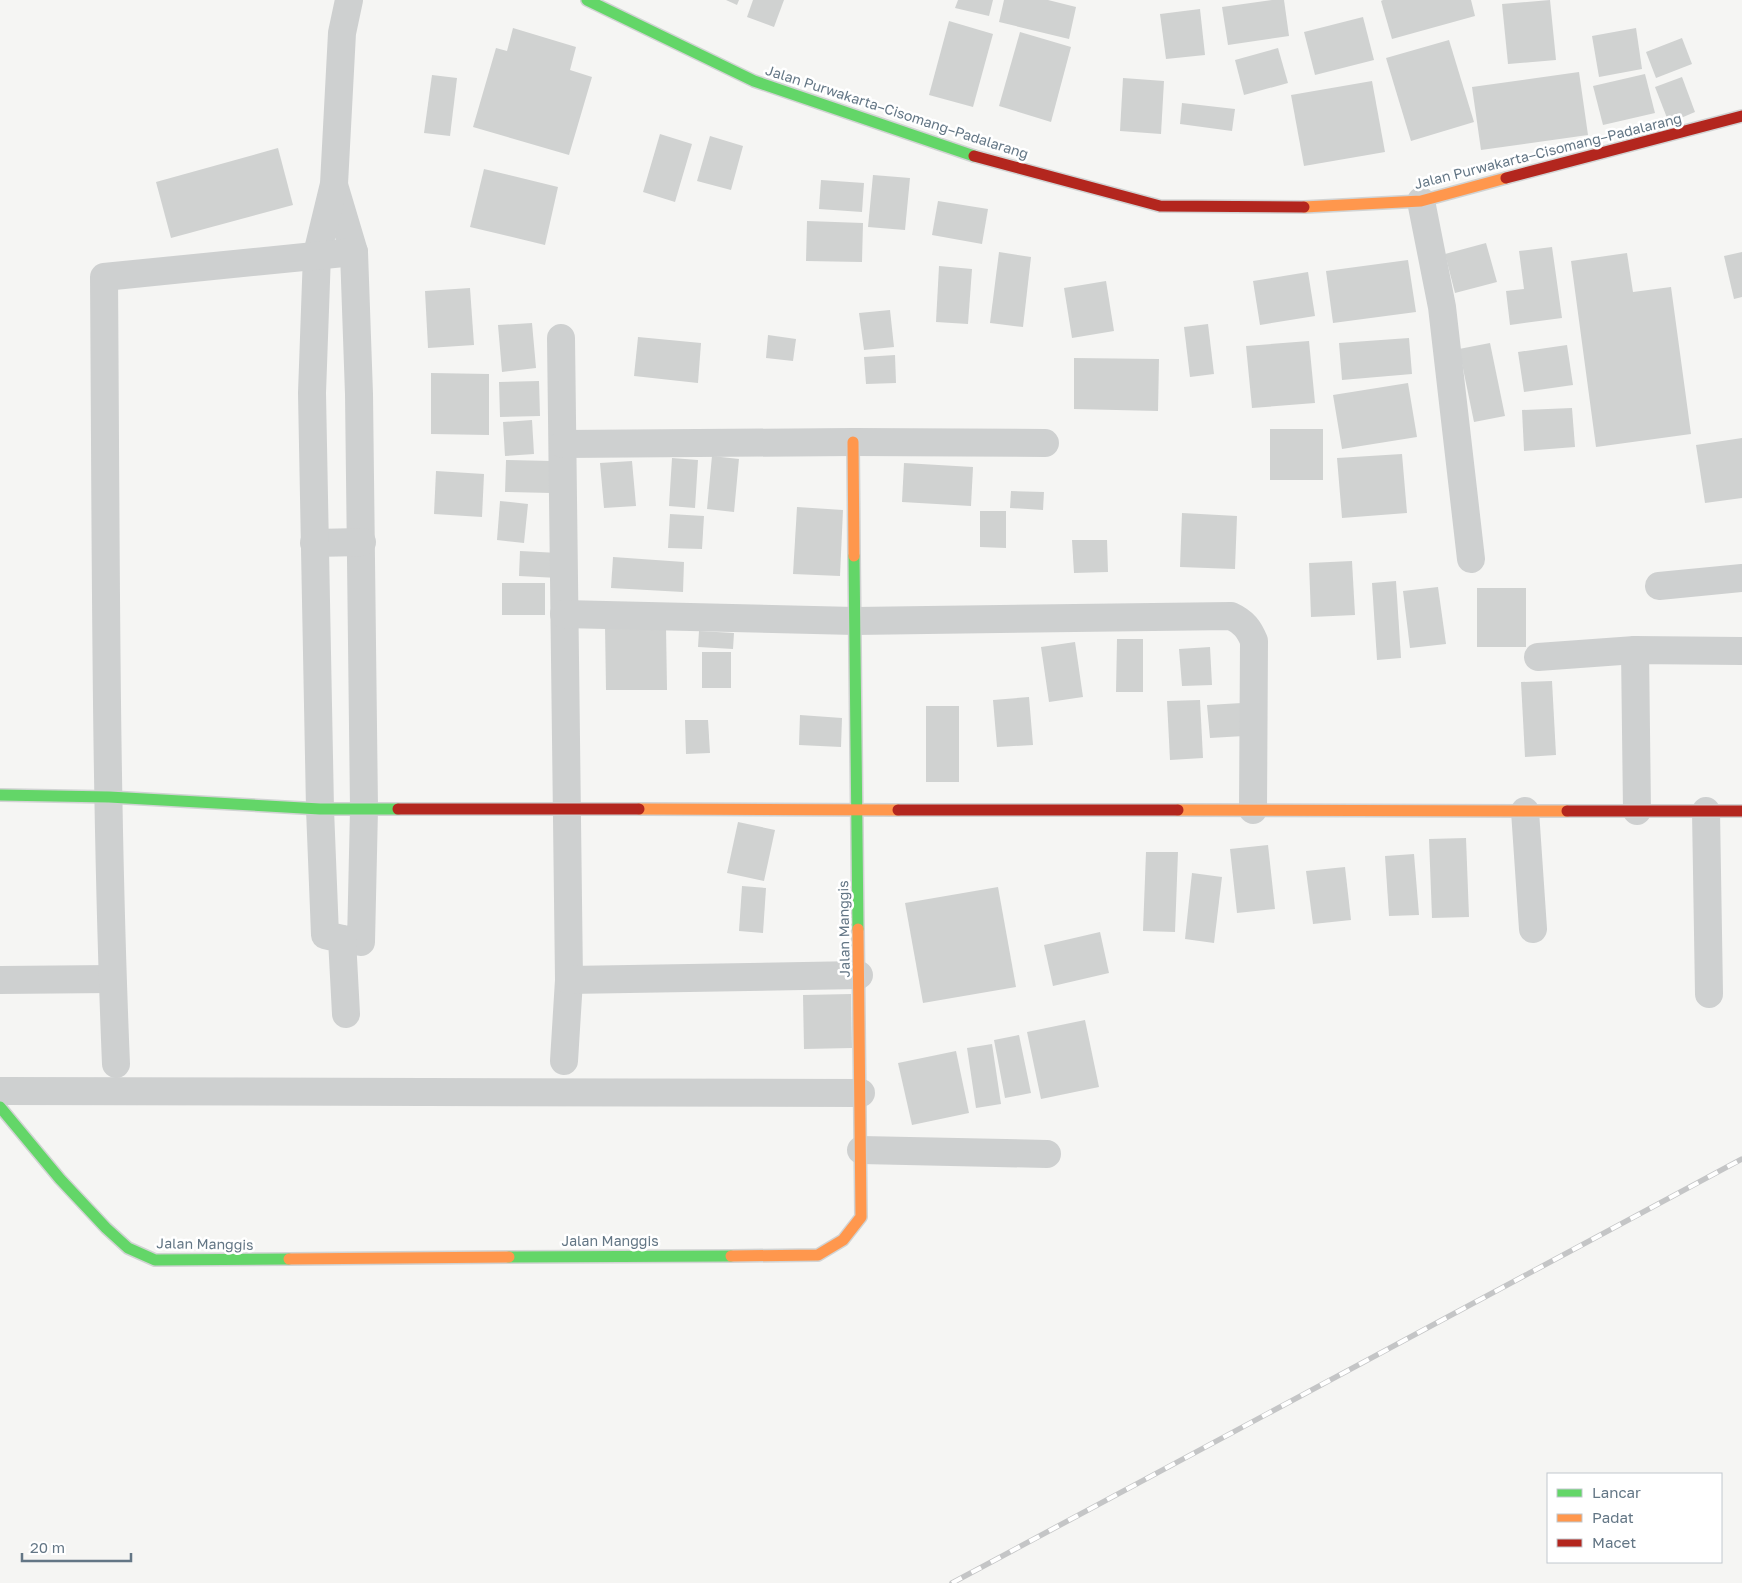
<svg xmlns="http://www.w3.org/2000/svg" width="1742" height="1583" font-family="'Golos Text',sans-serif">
	<rect width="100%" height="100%" fill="#f5f5f3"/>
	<g fill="#d0d2d1">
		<polygon points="726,0 739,0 737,5"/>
		<polygon points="753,0 784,0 774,27 747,17"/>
		<polygon points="958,0 993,0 989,16 955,8"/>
		<polygon points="1004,0 1048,0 1076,7 1069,39 999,22"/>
		<polygon points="1272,0 1284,0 1289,36 1228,45 1222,7"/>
		<polygon points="1383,0 1471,0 1475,16 1392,39 1381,1"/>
		<polygon points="1550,0 1556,60 1508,64 1502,4"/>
		<polygon points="1200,9 1205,55 1166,59 1160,14"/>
		<polygon points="1363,17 1374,60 1315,75 1304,32"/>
		<polygon points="949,21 993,34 973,107 929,95"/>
		<polygon points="513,28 576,47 570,70 592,77 569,155 473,127 496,48 507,51"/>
		<polygon points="1636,28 1642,69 1599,77 1592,36"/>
		<polygon points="1020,32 1071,47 1051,122 999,106"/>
		<polygon points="1682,38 1692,64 1656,78 1646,52"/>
		<polygon points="1449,40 1474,122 1411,141 1386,58"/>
		<polygon points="1278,48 1288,83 1244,95 1235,60"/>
		<polygon points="1579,72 1588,135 1481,150 1472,87"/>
		<polygon points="1645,74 1655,113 1603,125 1593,86"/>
		<polygon points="432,75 457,78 450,136 424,133"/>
		<polygon points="1682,77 1695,112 1669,123 1655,87"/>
		<polygon points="1123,78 1164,81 1161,134 1120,131"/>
		<polygon points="1372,81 1385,152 1304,166 1291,95"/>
		<polygon points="1182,103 1235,109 1232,131 1180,124"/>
		<polygon points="660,134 692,144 675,202 643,192"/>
		<polygon points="710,136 743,146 731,190 697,181"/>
		<polygon points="278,148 293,205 171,238 156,182"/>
		<polygon points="484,169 558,187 545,245 470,227"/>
		<polygon points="873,175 910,178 905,230 868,227"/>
		<polygon points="821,180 864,183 862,212 819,209"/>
		<polygon points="938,201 988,209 982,244 932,235"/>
		<polygon points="807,221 863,223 862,262 806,261"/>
		<polygon points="1486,243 1497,282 1455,293 1445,254"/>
		<polygon points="1552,247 1562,318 1510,325 1506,291 1524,289 1519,251"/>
		<polygon points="999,252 1031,257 1023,327 990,323"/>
		<polygon points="1742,252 1742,297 1734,299 1724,256"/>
		<polygon points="1627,253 1633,292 1671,287 1691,434 1596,447 1571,261"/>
		<polygon points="1408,260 1416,312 1333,323 1326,271"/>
		<polygon points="939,266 972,269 968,324 936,322"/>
		<polygon points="1308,272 1315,316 1260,325 1253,281"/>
		<polygon points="1106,281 1114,331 1072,338 1064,288"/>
		<polygon points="470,288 474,345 428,348 425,291"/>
		<polygon points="890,310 894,347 864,350 859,313"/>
		<polygon points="532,323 536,368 502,372 498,325"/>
		<polygon points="1208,324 1214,374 1190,377 1184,327"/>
		<polygon points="768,335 796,339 793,361 766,358"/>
		<polygon points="638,337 701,343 698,383 634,376"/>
		<polygon points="1409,338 1412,374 1342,380 1339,343"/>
		<polygon points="1309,341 1315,403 1252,408 1246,346"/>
		<polygon points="1490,343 1505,416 1474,422 1459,349"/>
		<polygon points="1567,345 1573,385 1524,392 1518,352"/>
		<polygon points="895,355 896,383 866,384 864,357"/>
		<polygon points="1074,358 1159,359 1158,411 1074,409"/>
		<polygon points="431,373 489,374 489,435 431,434"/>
		<polygon points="539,381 540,416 500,417 499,382"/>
		<polygon points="1408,383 1417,437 1342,449 1333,395"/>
		<polygon points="1572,408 1575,447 1524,451 1522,410"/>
		<polygon points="532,420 534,454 505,456 503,422"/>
		<rect x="1270" y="429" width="53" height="51"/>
		<polygon points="1742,438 1742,498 1705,503 1696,445"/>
		<polygon points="1402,454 1407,513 1342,518 1337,458"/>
		<polygon points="712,456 739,459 734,512 707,509"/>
		<polygon points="672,458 698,460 695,508 669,506"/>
		<polygon points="506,460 552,461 551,493 505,492"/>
		<polygon points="632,461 636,506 604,508 600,463"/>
		<polygon points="904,463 973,467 971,506 902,502"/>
		<polygon points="436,471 484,474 482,517 434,514"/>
		<polygon points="1011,491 1044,492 1043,510 1010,508"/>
		<polygon points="500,501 528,504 524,543 497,540"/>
		<polygon points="797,507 843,510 840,576 793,574"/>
		<polygon points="980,511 1006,511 1006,548 980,547"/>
		<polygon points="1182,513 1237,516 1235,569 1180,567"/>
		<polygon points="670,514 704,516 702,549 668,548"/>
		<polygon points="1072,540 1107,540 1108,572 1074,573"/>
		<polygon points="520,551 559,553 558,578 519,576"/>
		<polygon points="613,557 684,562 683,592 611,588"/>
		<polygon points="1352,561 1355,615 1311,617 1309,563"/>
		<polygon points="1396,581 1401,658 1377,660 1372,583"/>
		<rect x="502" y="583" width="43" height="32"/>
		<polygon points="1438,587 1446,644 1410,648 1403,591"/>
		<rect x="1477" y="588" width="49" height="59"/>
		<polygon points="605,625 666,625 667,690 606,690"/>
		<polygon points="699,631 734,633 733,649 698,647"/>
		<polygon points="1117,639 1143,639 1143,692 1116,692"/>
		<polygon points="1075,642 1083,697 1049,702 1041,647"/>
		<polygon points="1210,647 1212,685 1182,686 1179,649"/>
		<rect x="702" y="652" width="29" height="36"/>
		<polygon points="1552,681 1556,755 1525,757 1521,682"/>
		<polygon points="1029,697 1033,745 997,747 993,700"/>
		<polygon points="1200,700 1203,758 1170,760 1167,701"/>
		<polygon points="1242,703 1244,736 1210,738 1207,705"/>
		<rect x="926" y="706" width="33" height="76"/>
		<polygon points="800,715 842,718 841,747 799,745"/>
		<polygon points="685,720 708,720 710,753 686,754"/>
		<polygon points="738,822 775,830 764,881 727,873"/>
		<polygon points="1466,838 1469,917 1432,918 1429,839"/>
		<polygon points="1268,845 1275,909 1237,913 1230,849"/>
		<polygon points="1146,852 1178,852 1175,932 1143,931"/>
		<polygon points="1414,854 1419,915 1389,916 1385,856"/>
		<polygon points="1345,867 1351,920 1313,924 1306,871"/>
		<polygon points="1192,873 1222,877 1214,943 1185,939"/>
		<polygon points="742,886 766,888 763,933 739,931"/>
		<polygon points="998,887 1016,987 923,1003 905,903"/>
		<polygon points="1100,932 1109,973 1053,986 1044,945"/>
		<polygon points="851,994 852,1048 804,1049 803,995"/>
		<polygon points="1085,1020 1099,1087 1041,1099 1027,1032"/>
		<polygon points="1019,1035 1031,1093 1005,1098 994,1040"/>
		<polygon points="992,1044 1001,1104 976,1108 967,1048"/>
		<polygon points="956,1051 969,1113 912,1125 898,1063"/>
	</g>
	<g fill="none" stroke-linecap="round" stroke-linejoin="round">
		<defs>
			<g id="fast">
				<polyline points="587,0 754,81 974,156"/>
				<polyline points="854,556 858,929"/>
				<polyline points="0,795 109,797 320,809 398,809"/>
				<polyline points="0,1107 60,1179 106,1228 128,1248 155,1260 289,1259"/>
				<polyline points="509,1257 731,1256"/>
			</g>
			<g id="slow">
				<polyline points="1304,207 1421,201 1506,178"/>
				<polyline points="853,442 854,556"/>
				<polyline points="639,809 898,810"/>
				<polyline points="1178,810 1567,811"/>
				<polyline points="731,1256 818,1255 843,1240 861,1217 858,929"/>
				<polyline points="289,1259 509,1257"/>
			</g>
			<g id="jam">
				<polyline points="974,156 1160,206 1304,207"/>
				<polyline points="1506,178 1742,116"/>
				<polyline points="398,809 639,809"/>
				<polyline points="898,810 1178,810"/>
				<polyline points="1567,811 1742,811"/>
			</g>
		</defs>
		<use href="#fast" stroke="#d1d3d3" stroke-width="14"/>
		<use href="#slow" stroke="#d1d3d3" stroke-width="14"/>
		<use href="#jam" stroke="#d1d3d3" stroke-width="14"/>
		<g stroke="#ced0d0" stroke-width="28">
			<polyline points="334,185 354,252 359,394 364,809 361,942 342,939"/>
			<polyline points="1421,201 1442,307 1471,559"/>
			<polyline points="561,338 569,980 564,1061"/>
			<polyline points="563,444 853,442 1045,443"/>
			<polyline points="314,543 362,542"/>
			<polyline points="1659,586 1742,578"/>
			<path d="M 564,614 L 855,621 L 1231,616 C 1244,622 1249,629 1254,641 L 1253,810"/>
			<polyline points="1635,650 1637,811"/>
			<polyline points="1538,657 1635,650 1742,651"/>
			<polyline points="1525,811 1533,929"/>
			<polyline points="1706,811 1709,994"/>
			<polyline points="0,980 112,979"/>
			<polyline points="569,980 859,975"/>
			<polyline points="346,1014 342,939 325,935 320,809 312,393 317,254 334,184 342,33 349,0"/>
			<path d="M 116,1064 C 105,802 106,539 104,277 L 354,252"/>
			<polyline points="0,1091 861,1093"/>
			<polyline points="861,1150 1047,1154"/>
		</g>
		<use href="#fast" stroke="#63d668" stroke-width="11"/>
		<use href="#slow" stroke="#ff974d" stroke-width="11"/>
		<use href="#jam" stroke="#b3261e" stroke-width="11"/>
		<defs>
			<polyline id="rail" points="952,1583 1742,1159"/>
		</defs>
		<use href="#rail" stroke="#c4c5c6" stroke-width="5.5"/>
		<use href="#rail" stroke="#fff" stroke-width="4" stroke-dasharray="11" stroke-linecap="butt"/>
	</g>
	<g text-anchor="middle" stroke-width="5" stroke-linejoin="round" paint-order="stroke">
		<g font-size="14" fill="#637685" stroke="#fff">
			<text transform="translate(897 112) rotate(18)" y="5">Jalan Purwakarta–Cisomang–Padalarang</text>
			<text transform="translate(1548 151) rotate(-14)" y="5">Jalan Purwakarta–Cisomang–Padalarang</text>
			<text transform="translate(844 929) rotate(-91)" y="5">Jalan Manggis</text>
			<text x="610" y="1246">Jalan Manggis</text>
			<text transform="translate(205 1244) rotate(1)" y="5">Jalan Manggis</text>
		</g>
	</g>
	<rect x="1547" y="1473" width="175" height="90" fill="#ffffff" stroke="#c1c8ce"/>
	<rect x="1557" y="1489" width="25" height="8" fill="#63d668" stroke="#c1c8ce"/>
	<text x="1592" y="1498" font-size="15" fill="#637685">Lancar</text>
	<rect x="1557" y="1514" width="25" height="8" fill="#ff974d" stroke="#c1c8ce"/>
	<text x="1592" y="1523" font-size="15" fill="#637685">Padat</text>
	<rect x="1557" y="1539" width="25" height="8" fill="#b3261e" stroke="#c1c8ce"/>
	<text x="1592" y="1548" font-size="15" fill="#637685">Macet</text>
	<path d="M22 1553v8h109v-8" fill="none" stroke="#637685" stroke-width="2.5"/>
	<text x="30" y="1553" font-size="15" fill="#637685" stroke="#ffffff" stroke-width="4" paint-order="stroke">20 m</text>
</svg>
